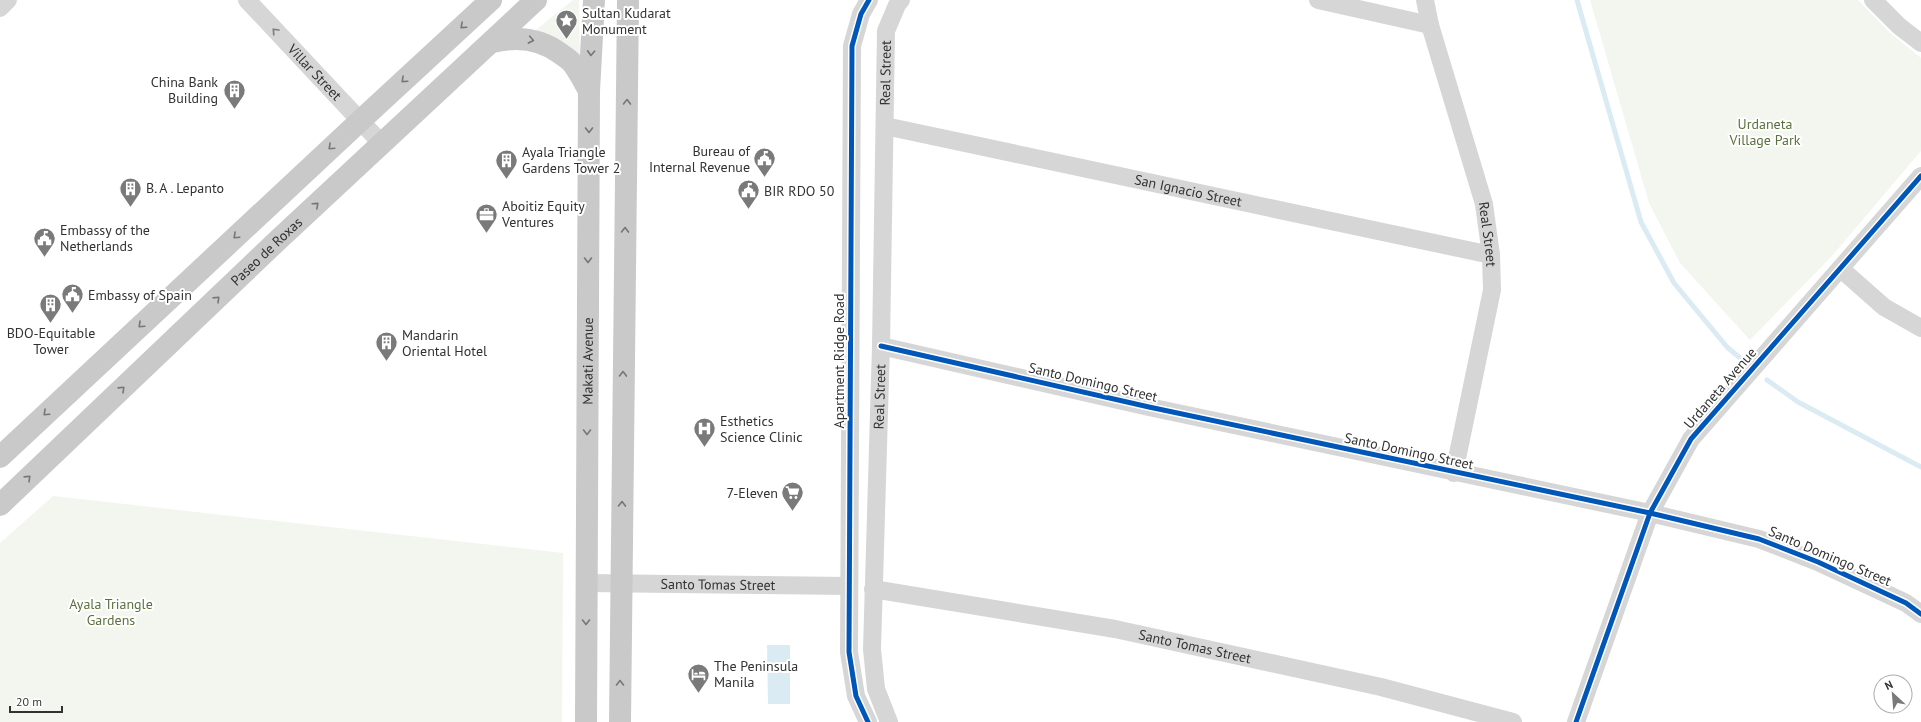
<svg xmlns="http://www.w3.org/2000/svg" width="1921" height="722" font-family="'PT Sans',sans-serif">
	<rect width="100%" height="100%" fill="#fff"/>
	<g fill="#f3f6ee">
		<polygon points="573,0 579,0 580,66 531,34"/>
		<polygon points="1590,0 1858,0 1890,33 1921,58 1921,151 1831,257 1750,340 1680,263 1649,203"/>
		<polygon points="53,496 563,553 562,722 0,722 0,543"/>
	</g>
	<polygon fill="#dbebf4" points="767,645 790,645 790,704 768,704"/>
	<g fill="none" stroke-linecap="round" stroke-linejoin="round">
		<g stroke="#dbebf4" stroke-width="5">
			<polyline points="1577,0 1641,222 1674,283 1727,347 1739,357"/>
			<polyline points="1767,380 1798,402 1921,467"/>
		</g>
		<g stroke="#d6d6d6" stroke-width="18">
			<path id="s1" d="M 247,0 L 383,145"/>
			<polyline points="1318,0 1430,25"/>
			<path id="s2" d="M 1425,0 L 1430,25 L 1484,204 L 1491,255 L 1492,290 L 1454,473"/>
			<polyline points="1873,0 1899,26 1921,43"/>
			<polyline points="0,8 8,0"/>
			<path id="s3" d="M 885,126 L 1491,255"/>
			<polyline points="1841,269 1884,307 1921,328"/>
			<polyline points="881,346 1149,407 1650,513 1759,539 1818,562 1906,603 1921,614"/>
			<path id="s4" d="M 586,583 L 849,586"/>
			<path id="s5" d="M 873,589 L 1115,629 L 1381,687 L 1513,722"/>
			<polyline points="868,722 856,696 849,652 852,46 861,14 869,0"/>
			<path id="s6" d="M 889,722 L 876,689 L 872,649 L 881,346 L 886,31 L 897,5 L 901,0"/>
			<polyline points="1576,722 1650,513 1691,439 1921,176"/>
		</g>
		<g stroke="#c9c9c9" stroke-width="22">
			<path d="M 492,42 C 517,36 540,38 561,54 C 565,57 570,60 573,64 C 579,72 584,82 589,91"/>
			<polyline points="0,457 360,121 491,0"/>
			<path id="s7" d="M 0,505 L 277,241 L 536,0"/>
			<path id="s8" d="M 586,722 L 589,91 L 594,0"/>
			<polyline points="620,722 628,0"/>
		</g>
		<defs>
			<g id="cycleway">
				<polyline points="881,346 1149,407 1650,513 1759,539 1818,562 1906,603 1921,614"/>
				<polyline points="868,722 856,696 849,652 852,46 861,14 869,0"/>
				<polyline points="1576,722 1650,513 1691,439 1921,176"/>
			</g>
		</defs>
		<use href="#cycleway" stroke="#fff" stroke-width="8"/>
		<use href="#cycleway" stroke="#0057b8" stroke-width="5"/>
	</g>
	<defs><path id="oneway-chevron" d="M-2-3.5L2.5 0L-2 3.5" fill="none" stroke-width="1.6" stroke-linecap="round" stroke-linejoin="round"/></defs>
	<g stroke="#767676">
		<use href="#oneway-chevron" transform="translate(463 26) rotate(138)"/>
		<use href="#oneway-chevron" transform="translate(531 40) rotate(11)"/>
		<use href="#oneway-chevron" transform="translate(591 53) rotate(93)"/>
		<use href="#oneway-chevron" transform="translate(404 80) rotate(138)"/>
		<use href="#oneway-chevron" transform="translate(627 102) rotate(-89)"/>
		<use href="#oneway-chevron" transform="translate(589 130) rotate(90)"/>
		<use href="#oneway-chevron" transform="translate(331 147) rotate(137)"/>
		<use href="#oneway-chevron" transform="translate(316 205) rotate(-42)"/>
		<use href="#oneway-chevron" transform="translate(625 230) rotate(-89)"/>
		<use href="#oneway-chevron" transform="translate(236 236) rotate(137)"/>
		<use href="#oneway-chevron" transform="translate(588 260) rotate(90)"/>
		<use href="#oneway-chevron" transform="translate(217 299) rotate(-44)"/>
		<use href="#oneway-chevron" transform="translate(141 325) rotate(137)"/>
		<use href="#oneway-chevron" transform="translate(623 374) rotate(-89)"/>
		<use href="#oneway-chevron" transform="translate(122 389) rotate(-44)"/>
		<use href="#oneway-chevron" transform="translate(46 413) rotate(137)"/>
		<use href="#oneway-chevron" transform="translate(587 432) rotate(90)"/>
		<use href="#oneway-chevron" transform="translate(28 478) rotate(-44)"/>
		<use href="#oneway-chevron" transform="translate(622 504) rotate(-89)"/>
		<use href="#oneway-chevron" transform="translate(586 622) rotate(90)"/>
		<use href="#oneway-chevron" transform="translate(620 683) rotate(-90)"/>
	</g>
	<use stroke="#7c7c7c" href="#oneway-chevron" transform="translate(275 31) rotate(-133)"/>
	<defs>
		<symbol id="sight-pin" viewBox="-11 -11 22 30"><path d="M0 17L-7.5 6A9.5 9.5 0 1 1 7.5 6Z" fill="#7a7a7a" stroke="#fff"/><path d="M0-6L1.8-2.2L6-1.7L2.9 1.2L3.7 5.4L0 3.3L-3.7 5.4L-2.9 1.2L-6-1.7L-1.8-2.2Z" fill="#fff"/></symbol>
		<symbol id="building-pin" viewBox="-11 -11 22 30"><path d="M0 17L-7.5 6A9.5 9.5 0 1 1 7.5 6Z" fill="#7a7a7a" stroke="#fff"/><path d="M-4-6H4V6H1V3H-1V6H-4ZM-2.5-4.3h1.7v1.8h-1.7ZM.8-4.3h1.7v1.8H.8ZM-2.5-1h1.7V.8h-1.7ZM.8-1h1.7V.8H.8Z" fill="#fff"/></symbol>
		<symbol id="civic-pin" viewBox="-11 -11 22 30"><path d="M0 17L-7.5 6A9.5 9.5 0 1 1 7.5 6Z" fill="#7a7a7a" stroke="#fff"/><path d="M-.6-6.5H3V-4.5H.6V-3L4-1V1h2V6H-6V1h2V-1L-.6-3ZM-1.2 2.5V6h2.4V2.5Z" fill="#fff"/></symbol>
		<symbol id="office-pin" viewBox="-11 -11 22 30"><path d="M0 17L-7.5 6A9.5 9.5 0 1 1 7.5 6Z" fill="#7a7a7a" stroke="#fff"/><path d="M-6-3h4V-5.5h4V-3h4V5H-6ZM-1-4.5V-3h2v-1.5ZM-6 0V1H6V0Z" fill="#fff"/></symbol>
		<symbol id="hospital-pin" viewBox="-11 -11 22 30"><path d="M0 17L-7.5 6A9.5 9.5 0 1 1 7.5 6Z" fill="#7a7a7a" stroke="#fff"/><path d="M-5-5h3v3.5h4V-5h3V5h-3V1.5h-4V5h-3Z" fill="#fff"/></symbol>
		<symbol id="supermarket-pin" viewBox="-11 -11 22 30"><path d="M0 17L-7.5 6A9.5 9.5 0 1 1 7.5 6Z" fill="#7a7a7a" stroke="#fff"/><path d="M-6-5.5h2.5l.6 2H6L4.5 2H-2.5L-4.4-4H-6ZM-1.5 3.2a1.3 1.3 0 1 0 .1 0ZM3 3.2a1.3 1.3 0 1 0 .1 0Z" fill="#fff"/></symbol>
		<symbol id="hotel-pin" viewBox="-11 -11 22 30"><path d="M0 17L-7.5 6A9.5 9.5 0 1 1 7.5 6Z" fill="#7a7a7a" stroke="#fff"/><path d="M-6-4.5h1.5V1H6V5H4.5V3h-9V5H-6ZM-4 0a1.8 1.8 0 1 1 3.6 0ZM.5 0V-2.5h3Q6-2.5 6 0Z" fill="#fff"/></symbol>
	</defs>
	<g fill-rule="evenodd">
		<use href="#sight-pin" x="554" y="8" width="25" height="34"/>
		<use href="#building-pin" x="222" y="78" width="25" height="34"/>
		<use href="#civic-pin" x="752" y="146" width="25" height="34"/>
		<use href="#building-pin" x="494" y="148" width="25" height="34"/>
		<use href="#building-pin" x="118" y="176" width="25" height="34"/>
		<use href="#civic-pin" x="736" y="178" width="25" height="34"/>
		<use href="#office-pin" x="474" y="202" width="25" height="34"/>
		<use href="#civic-pin" x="32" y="226" width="25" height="34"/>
		<use href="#civic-pin" x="60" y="282" width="25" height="34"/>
		<use href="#building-pin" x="38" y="292" width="25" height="34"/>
		<use href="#building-pin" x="374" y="330" width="25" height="34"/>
		<use href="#hospital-pin" x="692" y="416" width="25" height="34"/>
		<use href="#supermarket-pin" x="780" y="480" width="25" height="34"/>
		<use href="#hotel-pin" x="686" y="662" width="25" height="34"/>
	</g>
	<g text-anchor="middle" stroke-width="4" stroke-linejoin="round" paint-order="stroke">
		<g font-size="14" fill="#323232" stroke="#fff" text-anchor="start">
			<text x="582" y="18">Sultan Kudarat<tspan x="582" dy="16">Monument</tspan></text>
			<text x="218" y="87" text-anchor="end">China Bank<tspan x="218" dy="16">Building</tspan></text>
			<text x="750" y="156" text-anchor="end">Bureau of<tspan x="750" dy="16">Internal Revenue</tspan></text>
			<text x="522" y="157">Ayala Triangle<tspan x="522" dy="16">Gardens Tower 2</tspan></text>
			<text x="146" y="193">B. A . Lepanto</text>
			<text x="764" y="196">BIR RDO 50</text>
			<text x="502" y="211">Aboitiz Equity<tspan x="502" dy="16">Ventures</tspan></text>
			<text x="60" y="235">Embassy of the<tspan x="60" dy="16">Netherlands</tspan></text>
			<text x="88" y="300">Embassy of Spain</text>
			<text x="51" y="338" text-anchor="middle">BDO-Equitable<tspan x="51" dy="16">Tower</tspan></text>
			<text x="402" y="340">Mandarin<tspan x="402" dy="16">Oriental Hotel</tspan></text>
			<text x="720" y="426">Esthetics<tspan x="720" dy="16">Science Clinic</tspan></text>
			<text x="778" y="498" text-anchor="end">7-Eleven</text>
			<text x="714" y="671">The Peninsula<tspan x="714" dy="16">Manila</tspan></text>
		</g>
		<g font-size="14" fill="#323232" stroke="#fff">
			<text dy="5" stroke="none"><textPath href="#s1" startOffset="99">Villar Street</textPath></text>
			<text dy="5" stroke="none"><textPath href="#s6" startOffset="652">Real Street</textPath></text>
			<text dy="5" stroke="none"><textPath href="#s3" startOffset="310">San Ignacio Street</textPath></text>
			<text dy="5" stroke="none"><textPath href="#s2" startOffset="243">Real Street</textPath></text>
			<text dy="5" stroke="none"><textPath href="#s7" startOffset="368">Paseo de Roxas</textPath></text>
			<text dy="5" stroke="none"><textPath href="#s8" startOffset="361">Makati Avenue</textPath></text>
			<text transform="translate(839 361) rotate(-90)" y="5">Apartment Ridge Road</text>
			<text transform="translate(1093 382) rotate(13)" y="5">Santo Domingo Street</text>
			<text transform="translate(1720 388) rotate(-49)" y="5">Urdaneta Avenue</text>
			<text dy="5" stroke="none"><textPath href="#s6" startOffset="328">Real Street</textPath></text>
			<text transform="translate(1409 451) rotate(12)" y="5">Santo Domingo Street</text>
			<text transform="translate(1830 556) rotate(23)" y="5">Santo Domingo Street</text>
			<text dy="5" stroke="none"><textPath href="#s4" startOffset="132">Santo Tomas Street</textPath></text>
			<text dy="5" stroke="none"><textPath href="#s5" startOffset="327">Santo Tomas Street</textPath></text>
		</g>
		<g font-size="14" fill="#58713c" stroke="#fff">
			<text x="1765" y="129">Urdaneta<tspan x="1765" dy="16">Village Park</tspan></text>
			<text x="111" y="609">Ayala Triangle<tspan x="111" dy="16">Gardens</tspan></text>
		</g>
	</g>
	<g transform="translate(1893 694) rotate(334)"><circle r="19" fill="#ffffff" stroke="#adadad"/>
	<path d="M0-3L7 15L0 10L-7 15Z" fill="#7a7a7a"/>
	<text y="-6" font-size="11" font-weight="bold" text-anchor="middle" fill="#323232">N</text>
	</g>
	<path d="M10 706v6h52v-6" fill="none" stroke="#323232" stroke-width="2"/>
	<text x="16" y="706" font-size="12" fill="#323232" stroke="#ffffff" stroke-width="3" paint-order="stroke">20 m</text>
</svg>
